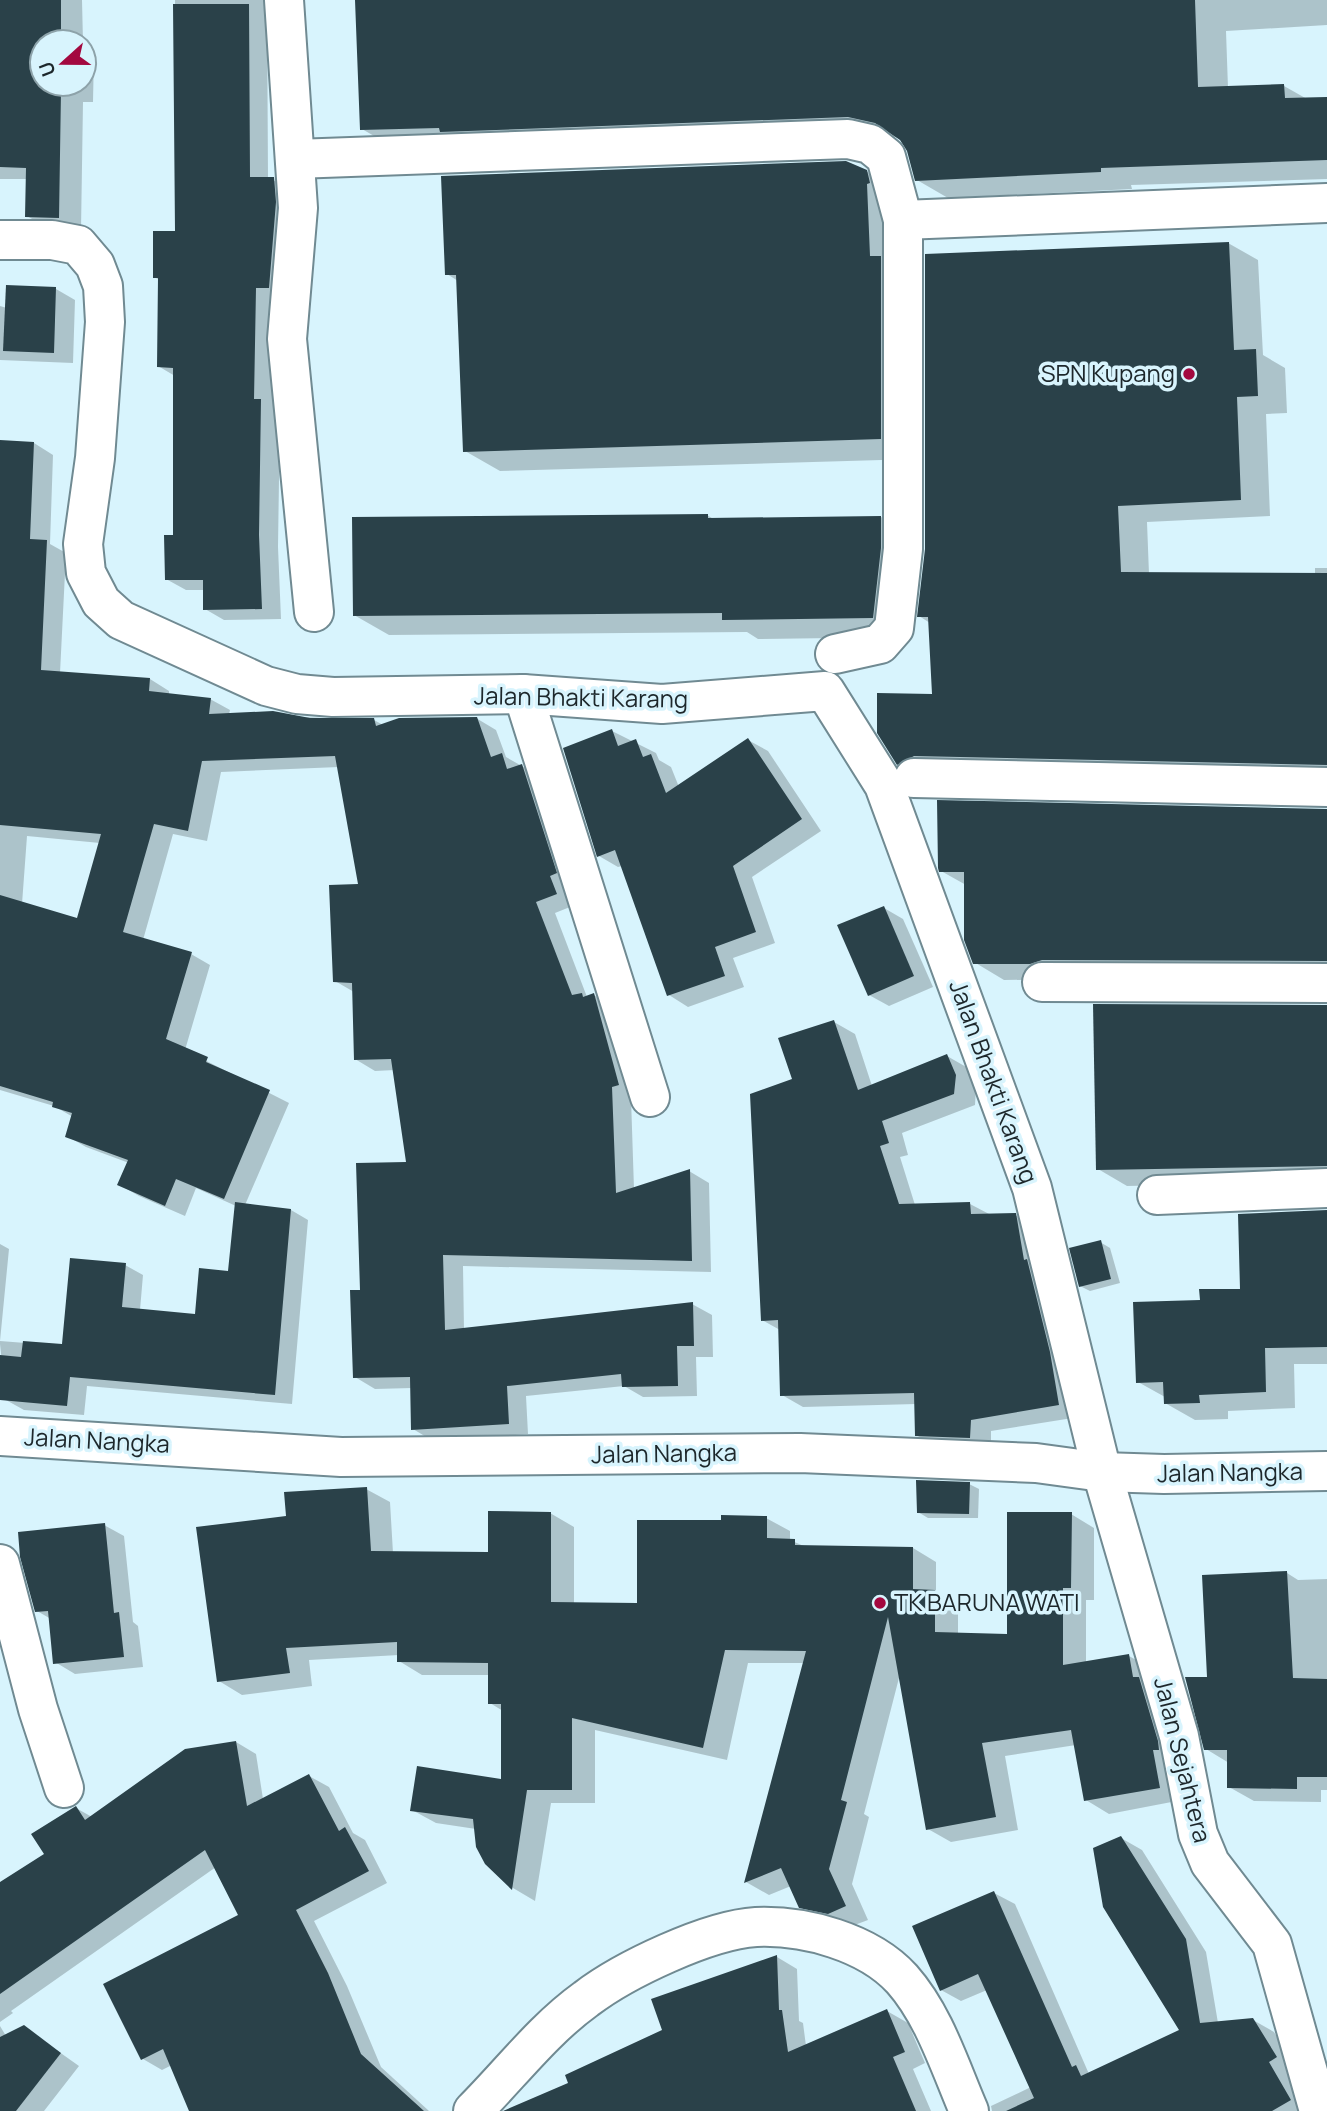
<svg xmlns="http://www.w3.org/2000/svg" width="1327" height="2111" font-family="Manrope,sans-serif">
	<rect width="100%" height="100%" fill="#d8f4fd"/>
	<g fill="#0003" fill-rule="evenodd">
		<polygon points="0,0 82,0 83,42 42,42 42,84 84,84 84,48 94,53 93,102 83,102 81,230 49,229 27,216 27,179 0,179"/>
		<polygon points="175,0 267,0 268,178 293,189 274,298 273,408 280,412 278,547 281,619 224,620 205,609 205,590 186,590 166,579 175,537 175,376 158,366 160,280 154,277 176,233"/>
		<polygon points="357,0 1327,0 1327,25 1226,31 1228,88 1284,86 1307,99 1327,99 1327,179 1131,185 1132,189 948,198 917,180 909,151 900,138 880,134 393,147 362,129"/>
		<polygon points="866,171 902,192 916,459 500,471 465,451 458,281 447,274"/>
		<polygon points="1228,243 1258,260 1263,355 1285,368 1287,413 1266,414 1270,516 1147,522 1149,574 1315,575 1315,568 1327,568 1327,780 928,781 898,763 934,695 930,623 919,616"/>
		<polygon points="56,289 75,300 73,363 0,360 0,306 7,308"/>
		<path d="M 0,442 L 34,443 L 53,455 L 50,544 L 66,553 L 60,673 L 150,679 L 169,691 L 169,695 L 210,699 L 230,710 L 229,714 L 374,720 L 383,725 L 476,718 L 496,730 L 506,757 L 541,777 L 575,905 L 555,913 L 587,997 L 594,995 L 614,1006 L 631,1098 L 634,1189 L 689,1171 L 709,1183 L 711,1272 L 463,1266 L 464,1330 L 692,1304 L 712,1315 L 713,1357 L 696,1357 L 697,1396 L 643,1397 L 624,1386 L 526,1396 L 528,1434 L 433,1441 L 413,1429 L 412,1388 L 375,1389 L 355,1377 L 361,1292 L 408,1164 L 395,1070 L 375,1071 L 355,1059 L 354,992 L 335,981 L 360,886 L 339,767 L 221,772 L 207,841 L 173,834 L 143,940 L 191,954 L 210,965 L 185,1050 L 289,1103 L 245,1205 L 291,1210 L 308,1220 L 292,1404 L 87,1386 L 84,1415 L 24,1410 L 6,1400 L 0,1344 L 0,1244 L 9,1249 L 0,1341 L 64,1346 L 125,1265 L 143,1275 L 140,1310 L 196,1316 L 230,1273 L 236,1206 L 196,1188 L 185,1216 L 139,1196 L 120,1185 L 129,1163 L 86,1147 L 67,1136 L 73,1117 L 54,1106 L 0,1090 ZM 27,836 L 100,843 L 78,920 L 22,904 Z"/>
		<polygon points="707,515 715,520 881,517 915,537 907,637 758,639 747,632 389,635 354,615"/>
		<polygon points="612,731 656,753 659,760 671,767 679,787 748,740 768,751 821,831 752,877 775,943 733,958 744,987 688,1007 669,995 622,866 618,867 599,856"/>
		<polygon points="1327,811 1327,977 1004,980 974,962 966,885 941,871"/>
		<polygon points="884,908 903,919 933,987 889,1006 869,995"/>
		<polygon points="1327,1007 1327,1182 1127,1186 1098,1169"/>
		<polygon points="834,1022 855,1034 872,1086 947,1056 968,1068 976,1088 975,1105 902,1133 908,1155 900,1157 915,1205 970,1204 991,1215 1015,1215 1036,1227 1079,1417 991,1431 991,1449 937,1447 916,1435 916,1404 803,1407 782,1395 780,1330 762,1320 794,1080"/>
		<polygon points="1327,1212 1327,1364 1294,1364 1295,1408 1228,1411 1228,1419 1195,1420 1165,1403 1165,1397 1138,1382 1202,1302 1242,1291"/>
		<polygon points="1100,1242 1110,1248 1120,1283 1090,1291 1080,1286"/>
		<polygon points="969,1484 979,1489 978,1518 928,1518 918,1512"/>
		<polygon points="366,1489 390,1502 393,1553 490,1553 550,1513 574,1527 574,1604 639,1605 723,1522 766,1518 790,1531 790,1540 806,1547 913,1548 936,1562 936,1592 958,1605 958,1634 1009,1635 1071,1514 1094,1528 1094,1600 1086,1600 1086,1663 1129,1656 1152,1669 1182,1800 1109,1814 1086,1800 1076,1745 1005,1756 1018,1830 951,1842 928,1829 900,1674 864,1814 869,1817 852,1884 868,1920 852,1926 824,1920 800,1906 791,1886 769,1895 746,1882 804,1663 748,1663 727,1760 595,1730 595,1803 551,1803 535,1901 513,1888 487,1863 476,1829 436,1823 412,1810 503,1781 503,1711 490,1703 490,1675 422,1675 399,1661 399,1655 309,1660 312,1686 242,1695 219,1681 287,1518"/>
		<polygon points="104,1525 124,1536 133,1622 138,1626 143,1667 75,1674 55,1662 51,1619 37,1611"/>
		<polygon points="1287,1573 1298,1580 1327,1579 1327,1790 1321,1790 1321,1802 1254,1801 1229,1787 1229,1763 1206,1749 1209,1679"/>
		<polygon points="236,1742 256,1754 263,1799 309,1776 329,1787 353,1833 365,1840 387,1883 314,1921 347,1986 381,2067 429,2111 191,2111 172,2065 162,2070 143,2059 241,1916 216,1867 11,2011 13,2013 0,2022 0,1884 47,1854 76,1808 92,1817"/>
		<polygon points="1121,1838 1142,1850 1206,1952 1218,2023 1253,2020 1274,2032 1298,2071 1286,2071 1310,2111 992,2111 991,2106 1031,2087 987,1990 961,2001 941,1990 994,1893 1015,1904 1089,2074 1182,2031"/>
		<polygon points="777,1957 797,1969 799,2021 803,2023 806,2046 887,2011 908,2023 925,2063 913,2069 931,2111 522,2111 664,2031"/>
		<polygon points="0,2026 6,2036 24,2027 79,2066 44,2111 0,2111"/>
	</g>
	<g fill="#2a4149">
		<polygon points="0,0 61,0 61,39 72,39 72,42 42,42 42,84 71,84 71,91 61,90 59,218 25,217 26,168 0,167"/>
		<polygon points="355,0 1195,0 1198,87 1284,84 1285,98 1327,97 1327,160 1101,168 1101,172 915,181 907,151 900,140 875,123 848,117 440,132 439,128 360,130"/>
		<polygon points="173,4 249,4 250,177 274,177 276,202 269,288 256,288 254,399 261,399 259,535 262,609 203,610 203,580 165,580 164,535 173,535 173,368 157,367 158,278 153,278 153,231 175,231"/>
		<polygon points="846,161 867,170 870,183 867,184 870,256 881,256 881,439 463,452 456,275 445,275 441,176"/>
		<polygon points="1229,242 1234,350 1256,349 1258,396 1237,397 1241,500 1118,506 1121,572 1327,573 1327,765 914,756 897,765 877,733 877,693 932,694 928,617 917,617 925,549 925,254"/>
		<polygon points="6,285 56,287 54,353 3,351"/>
		<polygon points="0,440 34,442 30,539 47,540 41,670 150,678 149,691 211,698 209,714 273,711 310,718 374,718 376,726 399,718 477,717 491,757 502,753 507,769 522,764 557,873 550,876 557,894 536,902 572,995 582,993 583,997 594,993 619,1085 612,1087 616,1193 690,1169 692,1261 443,1255 445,1330 693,1302 694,1346 677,1346 678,1386 622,1387 621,1374 507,1386 509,1424 411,1430 410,1377 353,1378 350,1290 360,1290 356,1163 406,1162 391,1059 354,1060 352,983 333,982 329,885 358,884 335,756 202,761 188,831 154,824 123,932 192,952 166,1039 208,1057 206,1062 270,1090 224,1199 176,1179 165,1206 117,1185 128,1160 65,1137 72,1113 52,1107 53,1102 0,1086 0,895 77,918 101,834 0,825"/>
		<polygon points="708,514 708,518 881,516 881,548 873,618 722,620 722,613 353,616 352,517"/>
		<polygon points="612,729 618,746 636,739 643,757 651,754 666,793 748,738 802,819 733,866 756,932 715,947 725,976 667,996 615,850 597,857 563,748"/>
		<polygon points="937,800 1327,809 1327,961 1042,960 1030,964 973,964 964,940 964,872 939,872 938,868"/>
		<polygon points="884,906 914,976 868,996 837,925"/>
		<polygon points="1093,1004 1327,1005 1327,1166 1096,1170"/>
		<polygon points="834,1020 858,1090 947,1054 956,1075 954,1094 882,1121 889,1143 880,1146 899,1204 970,1202 971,1214 1016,1213 1024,1260 1027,1259 1050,1352 1059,1405 971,1420 970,1438 915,1436 914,1393 780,1396 778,1320 761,1321 750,1094 792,1079 778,1038"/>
		<polygon points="235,1202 291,1209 275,1395 70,1377 67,1406 0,1400 0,1355 21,1357 23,1341 62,1344 70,1258 126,1263 122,1307 195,1314 199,1268 228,1271"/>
		<polygon points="1327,1210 1327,1347 1265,1348 1266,1392 1199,1395 1200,1403 1164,1404 1163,1382 1136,1383 1133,1302 1200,1300 1199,1289 1240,1289 1238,1214"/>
		<polygon points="1101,1240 1111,1279 1079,1287 1069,1248"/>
		<polygon points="916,1480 970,1482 969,1514 917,1513"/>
		<polygon points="367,1487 371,1551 488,1552 488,1511 551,1512 551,1602 637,1603 637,1520 721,1520 721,1515 767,1516 767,1538 795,1539 795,1545 913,1547 913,1589 935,1590 935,1632 1007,1634 1007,1512 1072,1512 1071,1588 1063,1588 1063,1665 1129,1654 1133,1677 1139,1677 1158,1741 1159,1750 1153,1750 1160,1788 1084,1801 1071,1730 982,1743 996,1817 926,1830 888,1617 841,1800 847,1802 829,1869 846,1906 828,1914 799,1908 781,1868 744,1883 806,1651 725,1650 703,1748 572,1718 572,1790 527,1790 512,1890 485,1864 476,1847 473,1819 410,1811 417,1766 501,1779 501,1704 488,1704 488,1663 397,1662 397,1642 286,1648 290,1673 217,1682 196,1527 286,1516 284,1492"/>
		<polygon points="105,1523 114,1613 119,1612 124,1657 53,1664 48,1611 35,1612 20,1557 18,1532"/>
		<polygon points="1287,1571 1293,1678 1327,1679 1327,1777 1297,1777 1297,1789 1227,1788 1227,1750 1204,1750 1185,1677 1207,1677 1202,1575"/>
		<polygon points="236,1741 247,1806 309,1774 339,1831 345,1827 369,1871 296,1910 328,1973 361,2054 424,2111 189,2111 163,2049 141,2060 103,1984 238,1915 205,1850 0,1994 0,1882 44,1854 31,1834 76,1806 85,1820 185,1749"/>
		<polygon points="1121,1836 1186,1939 1200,2023 1253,2018 1277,2057 1269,2062 1291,2100 1272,2111 1006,2111 1034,2098 978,1974 940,1991 912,1926 994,1891 1072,2067 1076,2065 1081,2076 1179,2030 1103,1907 1093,1848"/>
		<polygon points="777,1955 779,2010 782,2010 788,2052 887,2009 905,2052 893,2057 916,2111 503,2111 568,2083 565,2075 662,2030 651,1999"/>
		<polygon points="24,2025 61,2053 16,2111 0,2111 0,2037"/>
	</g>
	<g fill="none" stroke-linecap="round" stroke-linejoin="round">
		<defs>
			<g id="minor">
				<polyline points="284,0 298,208 287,339 314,612"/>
				<polyline points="295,159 848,139 870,144 886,157 903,220 903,549 894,628 880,644 835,654"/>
				<polyline points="903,220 1327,203"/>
				<polyline points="0,240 52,240 78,245 95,265 103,286 105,322 95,458 83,544 86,573 101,602 121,620 266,686 297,694 333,697 523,694 662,704 825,691 884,785 1032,1188 1102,1472 1179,1736 1198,1834 1210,1863 1272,1944 1319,2111"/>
				<polyline points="523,694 650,1097"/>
				<polyline points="914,778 1327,787"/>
				<polyline points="1042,982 1327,983"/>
				<polyline points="1157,1195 1327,1188"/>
				<polyline points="0,1564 38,1709 64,1788"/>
				<path d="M 473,2111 C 510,2074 543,2030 586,1999 C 624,1970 708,1930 756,1927 C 805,1925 868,1942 902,1979 C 934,2015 950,2067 969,2111"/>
			</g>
			<polyline id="tertiary" points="0,1436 341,1457 800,1453 1036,1463 1102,1472 1164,1474 1327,1471"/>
		</defs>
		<use href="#minor" stroke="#708a92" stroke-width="42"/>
		<use href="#tertiary" stroke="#708a92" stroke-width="42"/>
		<use href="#minor" stroke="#fff" stroke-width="38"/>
		<use href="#tertiary" stroke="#fff" stroke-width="38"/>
	</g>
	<g fill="#a3083f" stroke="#d8f4fd" stroke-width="2.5">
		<circle cx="1189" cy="374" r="7"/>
		<circle cx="880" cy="1603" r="7"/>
	</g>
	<g text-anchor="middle" stroke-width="7" stroke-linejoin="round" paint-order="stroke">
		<g font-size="24" fill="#1d272b" stroke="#d8f4fd" text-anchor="end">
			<text x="1175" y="382">SPN Kupang</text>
			<text x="894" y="1611" text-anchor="start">TK BARUNA WATI</text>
		</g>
		<g font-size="24" fill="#1d272b" stroke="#d8f4fd">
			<text transform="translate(581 698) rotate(1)" y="8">Jalan Bhakti Karang</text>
			<text transform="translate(993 1082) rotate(70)" y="8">Jalan Bhakti Karang</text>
			<text transform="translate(97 1441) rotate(3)" y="8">Jalan Nangka</text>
			<text transform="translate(664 1454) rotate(-1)" y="8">Jalan Nangka</text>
			<text transform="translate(1230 1473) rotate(-1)" y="8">Jalan Nangka</text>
			<text transform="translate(1182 1760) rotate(76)" y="8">Jalan Sejahtera</text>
		</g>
	</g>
	<g transform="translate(63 63) rotate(249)"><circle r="33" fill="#d8f4fd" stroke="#8da2a9" stroke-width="2"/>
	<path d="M0-5L12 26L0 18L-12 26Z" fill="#a3083f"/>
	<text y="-10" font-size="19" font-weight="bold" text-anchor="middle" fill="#1d272b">U</text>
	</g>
</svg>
